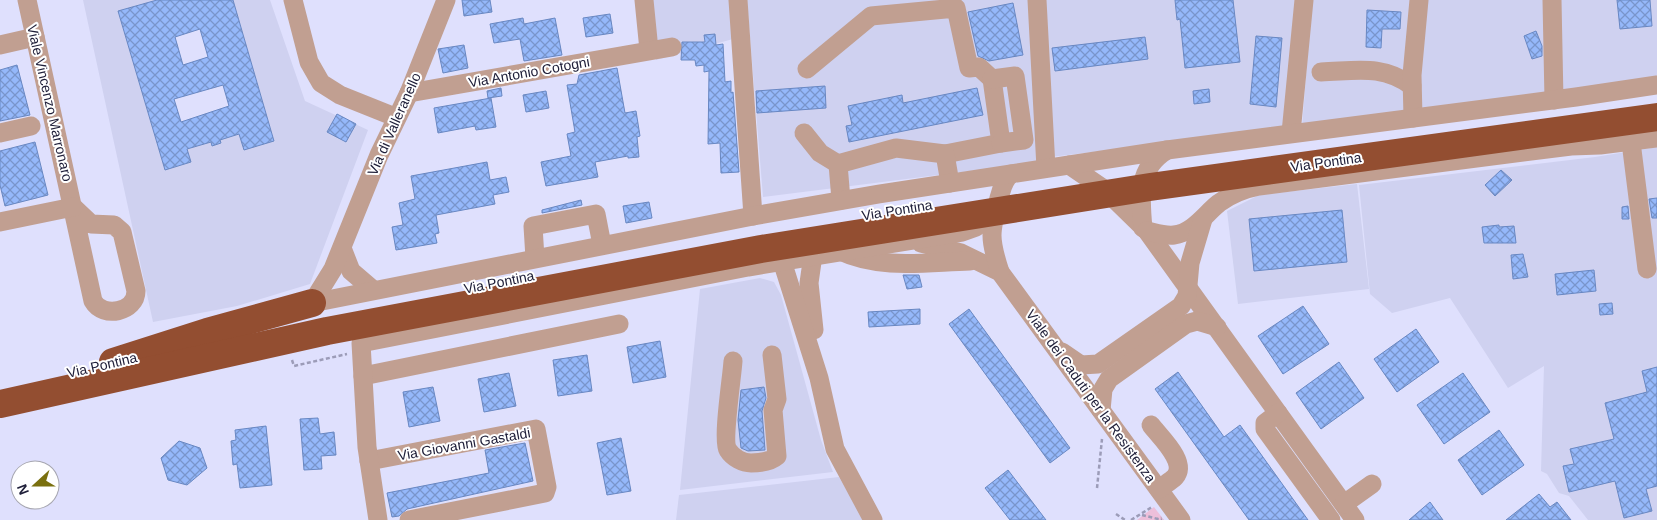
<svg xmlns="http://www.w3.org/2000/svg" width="1657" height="520" font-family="Helvetica,sans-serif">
	<defs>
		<pattern id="grass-tufts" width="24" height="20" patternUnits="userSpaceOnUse" patternTransform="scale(1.25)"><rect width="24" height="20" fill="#edbfda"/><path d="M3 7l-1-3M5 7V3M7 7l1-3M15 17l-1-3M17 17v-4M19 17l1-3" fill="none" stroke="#cba4bc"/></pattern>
		<pattern id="building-cross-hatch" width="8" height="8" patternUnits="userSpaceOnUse" patternTransform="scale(1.25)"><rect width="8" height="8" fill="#95b8fa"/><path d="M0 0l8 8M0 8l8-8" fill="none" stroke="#7995cb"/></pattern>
	</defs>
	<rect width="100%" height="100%" fill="#dfe0fd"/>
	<g fill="#cfd1f0">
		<polygon points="83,0 157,0 118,12 165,170 191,162 187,149 211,142 212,146 221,143 220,140 239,134 244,149 274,140 233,0 270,0 305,101 368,130 310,284 237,306 153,322"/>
		<polygon points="652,0 731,0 733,39 656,60"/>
		<polygon points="747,0 1033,0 1042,162 763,197"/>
		<polygon points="1045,0 1296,0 1285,129 1051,157"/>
		<polygon points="1312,0 1549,0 1546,95 1302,127"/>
		<polygon points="1560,0 1657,0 1657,77 1560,95"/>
		<polygon points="1657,147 1657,520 1588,520 1569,496 1559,493 1547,474 1541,471 1544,366 1508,388 1450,298 1392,313 1370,294 1359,185 1595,157"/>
		<polygon points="1357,184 1369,289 1238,304 1227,211 1259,195"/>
		<polygon points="760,278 774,282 781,295 821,440 833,472 680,490 700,289"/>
		<polygon points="839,477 864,520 676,520 679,495"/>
	</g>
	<polygon fill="url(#grass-tufts)" points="1154,507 1164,520 1137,520"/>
	<g fill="url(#building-cross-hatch)" stroke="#6887c2" fill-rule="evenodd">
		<path d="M 157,0 L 233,0 L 274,141 L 244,150 L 239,134 L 220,140 L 221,143 L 212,146 L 211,142 L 187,149 L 191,162 L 165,170 L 118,11 ZM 200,29 L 208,57 L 183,65 L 175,37 ZM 223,85 L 229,106 L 181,122 L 174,99 Z"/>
		<polygon points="462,0 490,0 492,12 464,16"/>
		<polygon points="1175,0 1233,0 1240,62 1185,68 1180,19 1177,20"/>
		<polygon points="1617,0 1650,0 1652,26 1620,29"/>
		<polygon points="1013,3 1023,55 989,61 978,56 968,12"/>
		<polygon points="1367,10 1401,12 1400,29 1382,29 1381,48 1366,47"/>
		<polygon points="610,14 613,33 586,37 583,18"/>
		<polygon points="523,18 524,24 555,18 562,55 524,61 520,39 494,43 490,24"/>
		<polygon points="1536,31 1542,46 1542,56 1532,59 1524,36"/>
		<polygon points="715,34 716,45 723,44 725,82 731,81 731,93 733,92 739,172 721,173 720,143 708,144 709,71 704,72 704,65 696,66 695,60 681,60 682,42 705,42 704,35"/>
		<polygon points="1256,36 1282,38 1276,107 1250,104"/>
		<polygon points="1145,37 1148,59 1055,71 1052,48"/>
		<polygon points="464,45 468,68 443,73 438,49"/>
		<polygon points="17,65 30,115 0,121 0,70"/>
		<polygon points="617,68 625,113 636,111 640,136 637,137 639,157 628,158 628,156 595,162 598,177 546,186 541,162 571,156 567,134 575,132 567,85 577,84 579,75"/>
		<polygon points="825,86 826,108 757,113 756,91"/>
		<polygon points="501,88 502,96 488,98 487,91"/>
		<polygon points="977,88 983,115 849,142 846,126 852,125 848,106 902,95 903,103"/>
		<polygon points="1209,89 1210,102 1194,104 1193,91"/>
		<polygon points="546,91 549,108 526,112 523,95"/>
		<polygon points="491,98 496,127 476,130 475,126 438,133 434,108"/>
		<polygon points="337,114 356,124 346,142 327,132"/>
		<polygon points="35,142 48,195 5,206 0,185 0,151"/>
		<polygon points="487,162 490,180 506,177 509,192 493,195 495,204 436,215 439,233 435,234 437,243 396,250 392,227 403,225 399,203 415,199 411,176"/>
		<polygon points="1501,170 1512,180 1495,196 1485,185"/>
		<polygon points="1657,198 1657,218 1652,218 1649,199"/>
		<polygon points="581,200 582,205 542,213 542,210"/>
		<polygon points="649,202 652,218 626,223 623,206"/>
		<polygon points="1628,206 1629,219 1622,219 1622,207"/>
		<polygon points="1342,210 1347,262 1254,271 1249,219"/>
		<polygon points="1499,225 1499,227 1514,226 1516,243 1484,243 1482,227"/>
		<polygon points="1523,254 1528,277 1513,279 1511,255"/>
		<polygon points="1594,270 1596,291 1557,295 1555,274"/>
		<polygon points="903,275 919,275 922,287 907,289"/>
		<polygon points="1612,303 1613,314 1600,315 1599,304"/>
		<polygon points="1303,306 1329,344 1283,374 1258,336"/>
		<polygon points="920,309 920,324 869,327 868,312"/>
		<polygon points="969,309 1070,448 1050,463 949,324"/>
		<polygon points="1416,329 1439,362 1397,392 1374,359"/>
		<polygon points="660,341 666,377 633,383 627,347"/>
		<polygon points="587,355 592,391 558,396 553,360"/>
		<polygon points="1339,362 1364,398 1321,429 1296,393"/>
		<polygon points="1657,367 1657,486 1646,489 1652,511 1624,518 1615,481 1569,492 1563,466 1574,464 1570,449 1614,439 1605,403 1647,392 1642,371"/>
		<polygon points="1178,372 1224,437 1240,425 1308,520 1249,520 1155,389"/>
		<polygon points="509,373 516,406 484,412 478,379"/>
		<polygon points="1463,373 1490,412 1444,444 1417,405"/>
		<polygon points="433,387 440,421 409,427 403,392"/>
		<polygon points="764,387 766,398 762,411 765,450 748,451 741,448 738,420 741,390"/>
		<polygon points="318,418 320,434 334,432 336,455 321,456 322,469 304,470 300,419"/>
		<polygon points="266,426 272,485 240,488 237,464 233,465 231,441 236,440 235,430"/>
		<polygon points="1499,430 1524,465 1482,495 1458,460"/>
		<polygon points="621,438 631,491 607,495 597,443"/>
		<polygon points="179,441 200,448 207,468 187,485 168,480 161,458"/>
		<polygon points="525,443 533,481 407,509 399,516 392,517 387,493 489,473 485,450"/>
		<polygon points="1008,470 1046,520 1010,520 985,488"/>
		<polygon points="1539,494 1550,507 1557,502 1571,520 1506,520"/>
		<polygon points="1430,502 1443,520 1409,520"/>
	</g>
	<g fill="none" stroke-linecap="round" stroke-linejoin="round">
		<g stroke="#9c9cb8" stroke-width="2.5" stroke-dasharray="4 2.5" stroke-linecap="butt">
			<polyline points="292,360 294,366 347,354"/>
			<polyline points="1097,488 1102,439"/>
			<polyline points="1116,514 1125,520"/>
			<polyline points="1142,515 1162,520"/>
			<polyline points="1131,520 1152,507"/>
		</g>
		<g stroke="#c19f91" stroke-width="19">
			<path d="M 27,0 L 93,301 C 103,319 136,312 136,291 L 122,232 L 114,225 L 91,224 L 73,207"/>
			<polyline points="293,0 309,62 321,83 340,95 395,117"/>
			<polyline points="644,0 649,50"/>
			<polyline points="738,0 753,216"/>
			<polyline points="1037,0 1046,168"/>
			<polyline points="1552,0 1554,100"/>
			<polyline points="0,45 35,37"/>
			<polyline points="807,69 871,16 956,8 969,68 979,67 992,79 1001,143 945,154"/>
			<path d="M 1321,72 C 1356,71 1382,64 1412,86"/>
			<polyline points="992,79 1015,76 1024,140 1001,143"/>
			<polyline points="409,93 672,47"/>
			<polyline points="1413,118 1412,75 1419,0"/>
			<polyline points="0,133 31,126"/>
			<polyline points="804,133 820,153 838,164"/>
			<polyline points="1291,133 1304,0"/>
			<polyline points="1631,142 1647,269"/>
			<polyline points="1069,165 1104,189 1147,231 1355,520"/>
			<polyline points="841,200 838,164 896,148 945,154 950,183"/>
			<polyline points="0,222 73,207"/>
			<path d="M 1143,228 C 1140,197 1137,168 1167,150"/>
			<path d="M 1147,231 C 1156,233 1165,236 1174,235 C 1193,233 1205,214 1219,203 C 1231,194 1244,189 1259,186 L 1571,146 L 1600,145 L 1657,138"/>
			<polyline points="921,243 961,253 1000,272 1181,520"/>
			<polyline points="342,248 351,271 372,289"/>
			<path d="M 840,251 C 880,270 927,262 970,261"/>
			<polyline points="813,255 809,283 814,330"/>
			<polyline points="535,258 533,226 596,214 602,245"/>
			<polyline points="782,261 819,378 835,449 873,520"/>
			<path d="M 1000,272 C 989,238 990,233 999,198 C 1002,189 1003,180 1011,174"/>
			<polyline points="312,303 753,216 879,194 1167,150 1576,97 1657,85"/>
			<polyline points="312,303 333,269 379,155 409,93 446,0"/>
			<polyline points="1062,352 1081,365 1098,364 1181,306 1187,296 1190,263 1203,219"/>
			<path d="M 733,361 C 732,377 722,441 728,450 C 733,458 743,463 751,463 C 760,463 770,462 777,456 L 773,410 L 777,399 L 772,355"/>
			<polyline points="363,376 619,324"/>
			<polyline points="1101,410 1103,389 1109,379 1186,324 1197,321 1217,327"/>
			<polyline points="1278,413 1265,423 1265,429 1331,520"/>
			<path d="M 1151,425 C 1160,437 1188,462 1175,477 C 1171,481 1164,485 1159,489"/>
			<polyline points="369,461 536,429 547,487 545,493 409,520"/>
			<polyline points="1344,504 1372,484"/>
			<polyline points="378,520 367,447 361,343 748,267 962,232 976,227 989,217"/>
		</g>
		<g stroke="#934e31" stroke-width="28">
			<polyline points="113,362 207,332 312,303"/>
			<polyline points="0,404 327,331 761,249 1150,187 1657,117"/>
		</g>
	</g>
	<g text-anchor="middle" stroke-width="4" stroke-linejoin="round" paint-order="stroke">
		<g font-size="14" fill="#20203a" stroke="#fff">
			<text transform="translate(529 72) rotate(-10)" y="5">Via Antonio Cotogni</text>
			<text transform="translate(50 103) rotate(77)" y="5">Viale Vincenzo Marronaro</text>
			<text transform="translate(394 124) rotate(-66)" y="5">Via di Valleranello</text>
			<text transform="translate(1326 162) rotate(-8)" y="5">Via Pontina</text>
			<text transform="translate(897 210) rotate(-9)" y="5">Via Pontina</text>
			<text transform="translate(499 282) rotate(-11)" y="5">Via Pontina</text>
			<text transform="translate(102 365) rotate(-13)" y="5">Via Pontina</text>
			<text transform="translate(1091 396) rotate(54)" y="5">Viale dei Caduti per la Resistenza</text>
			<text transform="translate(464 444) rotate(-10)" y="5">Via Giovanni Gastaldi</text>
		</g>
	</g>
	<g transform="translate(35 485) rotate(249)"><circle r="24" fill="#ffffff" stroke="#a6a6b0"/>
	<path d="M0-4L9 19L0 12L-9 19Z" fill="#7a700f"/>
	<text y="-8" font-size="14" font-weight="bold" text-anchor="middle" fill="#20203a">N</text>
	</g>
</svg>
